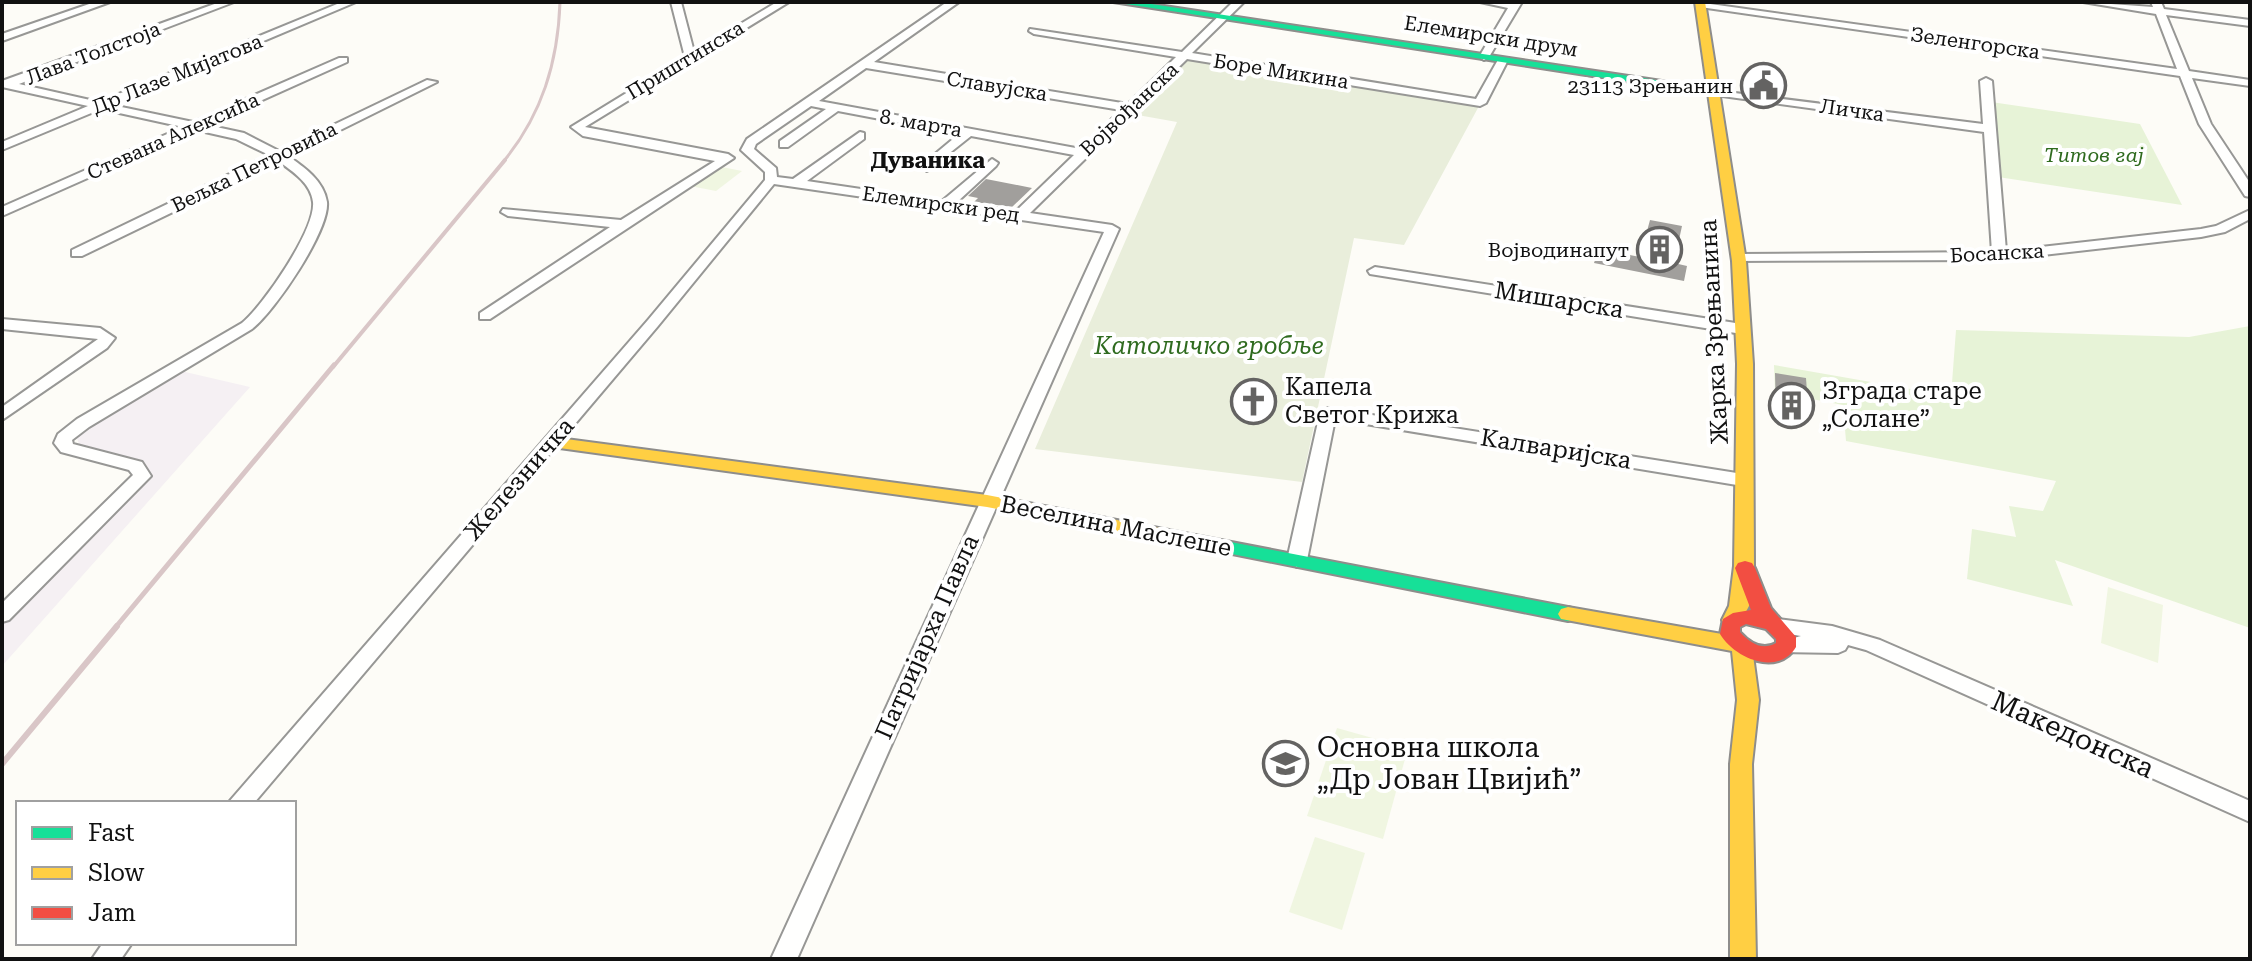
<svg xmlns="http://www.w3.org/2000/svg" width="2252" height="961" font-family="'Roboto Serif',serif">
	<rect width="100%" height="100%" fill="#fdfcf7"/>
	<polygon fill="#f5f0f3" points="181,371 250,387 2,666 2,621 146,483 151,473 143,461 79,444 76,435"/>
	<g fill="#e7f3d7">
		<polygon points="1991,102 2140,124 2182,205 1998,177"/>
		<polygon points="2250,326 2250,628 2055,560 2073,606 1967,579 1972,529 2016,537 2009,506 2043,511 2056,481 1846,441 1843,405 1775,392 1774,365 1951,396 1956,330 2189,337"/>
	</g>
	<polygon fill="#e9eedb" points="1187,59 1479,106 1404,245 1354,238 1302,482 1035,449 1177,122 1132,114"/>
	<g fill="#f0f6e1">
		<polygon points="717,166 742,171 716,191 690,186"/>
		<polygon points="2108,587 2163,605 2158,663 2101,643"/>
		<polygon points="1337,728 1408,748 1383,839 1307,816"/>
		<polygon points="1315,837 1365,853 1342,930 1289,912"/>
	</g>
	<g fill="#a19f9c">
		<polygon points="986,179 1032,188 1012,207 974,202 978,198 968,196"/>
		<polygon points="1650,220 1682,226 1674,263 1687,266 1684,281 1594,263 1599,249 1640,257"/>
		<polygon points="1775,373 1806,378 1809,420 1776,414"/>
		<polygon points="1245,391 1277,395 1272,411 1241,407"/>
	</g>
	<g fill="none" stroke-linecap="round" stroke-linejoin="round">
		<defs>
			<g id="street">
				<polygon points="95,2 110,2 2,41 2,34"/>
				<path d="M 220,2 L 234,2 L 19,84 L 99,102 L 342,2 L 356,2 L 112,105 L 193,122 L 339,58 L 347,58 L 347,62 L 207,125 L 244,133 L 279,151 L 427,80 L 437,82 L 288,156 C 304,167 324,181 327,202 C 330,230 275,311 252,329 L 89,427 L 72,440 L 73,444 L 142,462 L 151,476 L 9,620 L 2,622 L 2,603 L 133,475 L 129,470 L 61,452 L 54,443 L 58,434 L 77,419 L 242,323 C 263,306 316,229 313,202 C 311,183 292,171 278,161 L 82,256 L 72,256 L 72,250 L 269,155 L 236,139 L 196,130 L 2,216 L 2,207 L 183,127 L 101,109 L 2,150 L 2,142 L 88,106 L 2,87 L 2,81 Z"/>
				<polygon points="671,2 681,2 694,52 777,2 789,2 585,127 728,154 734,158 490,319 480,319 480,313 610,227 508,216 501,212 503,209 621,220 715,161 583,136 571,127 685,57"/>
				<path d="M 947,2 L 959,2 L 874,62 L 1128,104 L 1176,57 L 1034,34 L 1029,31 L 1030,29 L 1182,52 L 1233,2 L 1244,2 L 1192,53 L 1476,99 L 1499,58 L 1508,60 L 1486,103 L 1480,106 L 1187,59 L 1030,213 L 1112,225 L 1119,229 L 797,959 L 771,959 L 1104,232 L 774,184 L 658,326 L 254,803 L 228,803 L 648,320 L 765,180 L 765,172 L 741,150 L 747,139 ZM 866,68 L 1121,110 L 1081,149 L 819,101 ZM 811,106 L 826,109 L 780,141 L 780,147 L 788,147 L 838,111 L 959,134 L 923,164 L 921,167 L 927,171 L 971,136 L 1074,155 L 1016,211 L 956,203 L 996,166 L 998,163 L 992,159 L 942,201 L 807,181 L 864,139 L 864,133 L 860,132 L 793,179 L 777,177 L 776,168 L 754,149 L 756,144 Z"/>
				<polygon points="1480,2 1522,2 1489,57 1484,60 1479,57 1508,8"/>
				<polygon points="1696,2 2177,69 2156,14 2083,2 2153,7 2151,2 2161,2 2164,9 2250,20 2250,26 2166,15 2189,71 2250,80 2250,86 2192,78 2211,124 2250,183 2250,197 2245,196 2199,124 2180,76 1700,7 1696,6"/>
				<polygon points="1986,78 1992,81 2006,251 2201,229 2216,226 2250,210 2250,219 2225,232 2201,237 1999,260 1734,261 1734,255 1739,254 1992,252 1984,132 1715,95 1711,94 1711,90 1983,124 1980,81"/>
				<polygon points="1375,267 1742,324 1750,329 1742,334 1370,274 1368,271"/>
				<polygon points="2,319 100,328 115,338 107,348 2,420 2,407 98,339 2,329"/>
				<polygon points="1328,408 1743,474 1752,480 1743,486 1335,419 1307,560 1297,567 1287,560 1320,413"/>
				<polygon points="1778,619 1832,626 1880,640 2250,801 2250,822 1866,650 1848,645 1845,650 1838,653 1779,652 1776,647 1779,642 1801,636 1771,631 1768,626 1771,621"/>
				<polygon points="103,943 132,943 121,959 92,959"/>
			</g>
			<g id="fast">
				<polygon points="1113,2 1138,2 1715,89 1721,92 1715,95"/>
				<polygon points="1174,531 1568,607 1575,609 1578,614 1575,619 1568,621 1167,541 1165,537 1167,533"/>
			</g>
			<g id="slow">
				<polygon points="1695,2 1705,2 1746,261 1753,364 1754,566 1749,606 1739,625 1725,625 1722,620 1729,606 1734,566 1737,364 1732,261"/>
				<polygon points="551,437 987,495 1174,531 1183,537 1174,543 987,507 545,446 542,442"/>
				<polygon points="1568,607 1739,637 1746,640 1752,648 1759,700 1752,764 1756,959 1730,959 1730,764 1737,700 1732,651 1561,619 1558,614 1561,609"/>
			</g>
			<path id="jam" d="M 1745,561 L 1752,563 L 1755,568 L 1771,608 L 1796,637 L 1796,647 C 1778,677 1734,658 1720,634 L 1723,619 L 1733,613 L 1751,610 L 1735,568 L 1738,563 ZM 1746,624 L 1766,629 L 1776,639 L 1776,643 C 1762,651 1750,643 1740,632 L 1740,627 Z"/>
		</defs>
		<use href="#street" stroke="#979795" stroke-width="4"/>
		<use href="#fast" stroke="#8e8d8b" stroke-width="4"/>
		<use href="#slow" stroke="#8e8d8b" stroke-width="4"/>
		<use href="#jam" stroke="#8e8d8b" stroke-width="4"/>
		<use href="#street" fill="#fffffe" fill-rule="evenodd"/>
		<use href="#fast" fill="#16e098" fill-rule="evenodd"/>
		<use href="#slow" fill="#ffcf43" fill-rule="evenodd"/>
		<use href="#jam" fill="#f24e42" fill-rule="evenodd"/>
		<path stroke="#d9c6c7" stroke-width="3" d="M 503,162 C 542,115 558,62 560,2"/>
		<polyline stroke="#d9c6c7" stroke-width="4" points="333,367 505,160"/>
		<polyline stroke="#d9c6c7" stroke-width="5" points="115,628 334,365"/>
		<polyline stroke="#d9c6c7" stroke-width="6" points="2,764 117,626"/>
	</g>
	<defs>
		<symbol id="civic-ring" viewBox="-11 -11 22 22"><circle r="9.5" fill="#fff" stroke="#646362" stroke-width="1.5"/><path d="M-.6-6.5H3V-4.5H.6V-3L4-1V1h2V6H-6V1h2V-1L-.6-3ZM-1.2 2.5V6h2.4V2.5Z" fill="#646362"/></symbol>
		<symbol id="building-ring" viewBox="-11 -11 22 22"><circle r="9.5" fill="#fff" stroke="#646362" stroke-width="1.5"/><path d="M-4-6H4V6H1V3H-1V6H-4ZM-2.5-4.3h1.7v1.8h-1.7ZM.8-4.3h1.7v1.8H.8ZM-2.5-1h1.7V.8h-1.7ZM.8-1h1.7V.8H.8Z" fill="#646362"/></symbol>
		<symbol id="church-ring" viewBox="-11 -11 22 22"><circle r="9.5" fill="#fff" stroke="#646362" stroke-width="1.5"/><path d="M-1.2-6h2.4v3.5h3.3v2.4h-3.3V6h-2.4V-.1h-3.3v-2.4h3.3Z" fill="#646362"/></symbol>
		<symbol id="school-ring" viewBox="-11 -11 22 22"><circle r="9.5" fill="#fff" stroke="#646362" stroke-width="1.5"/><path d="M0-5L7-2L0 1L-7-2ZM-4 1L0 2.5L4 1V4Q0 6-4 4Z" fill="#646362"/></symbol>
	</defs>
	<g fill-rule="evenodd">
		<use href="#civic-ring" x="1738" y="60" width="51" height="51"/>
		<use href="#building-ring" x="1634" y="224" width="51" height="51"/>
		<use href="#church-ring" x="1228" y="376" width="51" height="51"/>
		<use href="#building-ring" x="1766" y="380" width="51" height="51"/>
		<use href="#school-ring" x="1260" y="738" width="51" height="51"/>
	</g>
	<g text-anchor="middle" stroke-width="8" stroke-linejoin="round" paint-order="stroke">
		<g font-size="20" fill="#111" stroke="#fff">
			<text transform="translate(1491 36) rotate(9)" y="7">Елемирски друм</text>
			<text transform="translate(1975 43) rotate(8)" y="7">Зеленгорска</text>
			<text transform="translate(93 53) rotate(-21)" y="7">Лава Толстоја</text>
			<text transform="translate(685 60) rotate(-31)" y="7">Приштинска</text>
			<text transform="translate(1281 71) rotate(9)" y="7">Боре Микина</text>
			<text transform="translate(177 74) rotate(-22)" y="7">Др Лазе Мијатова</text>
			<text transform="translate(997 86) rotate(9)" y="7">Славујска</text>
			<text transform="translate(1129 109) rotate(-43)" y="7">Војвођанска</text>
			<text transform="translate(1852 110) rotate(8)" y="7">Личка</text>
			<text transform="translate(921 123) rotate(10)" y="7">8. марта</text>
			<text transform="translate(173 136) rotate(-24)" y="7">Стевана Алексића</text>
			<text transform="translate(254 167) rotate(-26)" y="7">Вељка Петровића</text>
			<text transform="translate(941 204) rotate(8)" y="7">Елемирски ред</text>
			<text transform="translate(1997 253) rotate(-3)" y="7">Босанска</text>
		</g>
		<g font-size="20" fill="#111" stroke="#fff" text-anchor="end">
			<text x="1733" y="93">23113 Зрењанин</text>
			<text x="1629" y="257">Војводинапут</text>
		</g>
		<g font-size="20" font-style="italic" fill="#2f6b1f" stroke="#fff">
			<text x="2094" y="162">Титов гај</text>
		</g>
		<g font-size="22" font-weight="bold" fill="#111" stroke="#fff">
			<text x="928" y="168">Дуваника</text>
		</g>
		<g font-size="24" fill="#111" stroke="#fff">
			<text transform="translate(1559 300) rotate(9)" y="8">Мишарска</text>
			<text transform="translate(1714 332) rotate(-93)" y="8">Жарка Зрењанина</text>
			<text transform="translate(1556 449) rotate(9)" y="8">Калваријска</text>
			<text transform="translate(519 479) rotate(-49)" y="8">Железничка</text>
			<text transform="translate(1116 526) rotate(11)" y="8">Веселина Маслеше</text>
			<text transform="translate(927 637) rotate(-66)" y="8">Патријарха Павла</text>
		</g>
		<g font-size="24" font-style="italic" fill="#2f6b1f" stroke="#fff">
			<text x="1209" y="354">Католичко гробље</text>
		</g>
		<g font-size="24" fill="#111" stroke="#fff" text-anchor="start">
			<text x="1285" y="395">Капела<tspan x="1285" dy="28">Светог Крижа</tspan></text>
			<text x="1822" y="399">Зграда старе<tspan x="1822" dy="28">„Солане”</tspan></text>
		</g>
		<g font-size="28" fill="#111" stroke="#fff">
			<text transform="translate(2073 734) rotate(24)" y="10">Македонска</text>
		</g>
		<g font-size="28" fill="#111" stroke="#fff" text-anchor="start">
			<text x="1317" y="757">Основна школа<tspan x="1317" dy="32">„Др Јован Цвијић”</tspan></text>
		</g>
	</g>
	<rect width="2252" height="961" fill="none" stroke="#111111" stroke-width="8"/>
	<rect x="16" y="801" width="280" height="144" fill="#ffffff" stroke="#a0a0a0" stroke-width="2"/>
	<rect x="32" y="827" width="40" height="12" fill="#16e098" stroke="#a0a0a0" stroke-width="2"/>
	<text x="88" y="841" font-size="24" fill="#111111">Fast</text>
	<rect x="32" y="867" width="40" height="12" fill="#ffcf43" stroke="#a0a0a0" stroke-width="2"/>
	<text x="88" y="881" font-size="24" fill="#111111">Slow</text>
	<rect x="32" y="907" width="40" height="12" fill="#f24e42" stroke="#a0a0a0" stroke-width="2"/>
	<text x="88" y="921" font-size="24" fill="#111111">Jam</text>
</svg>
